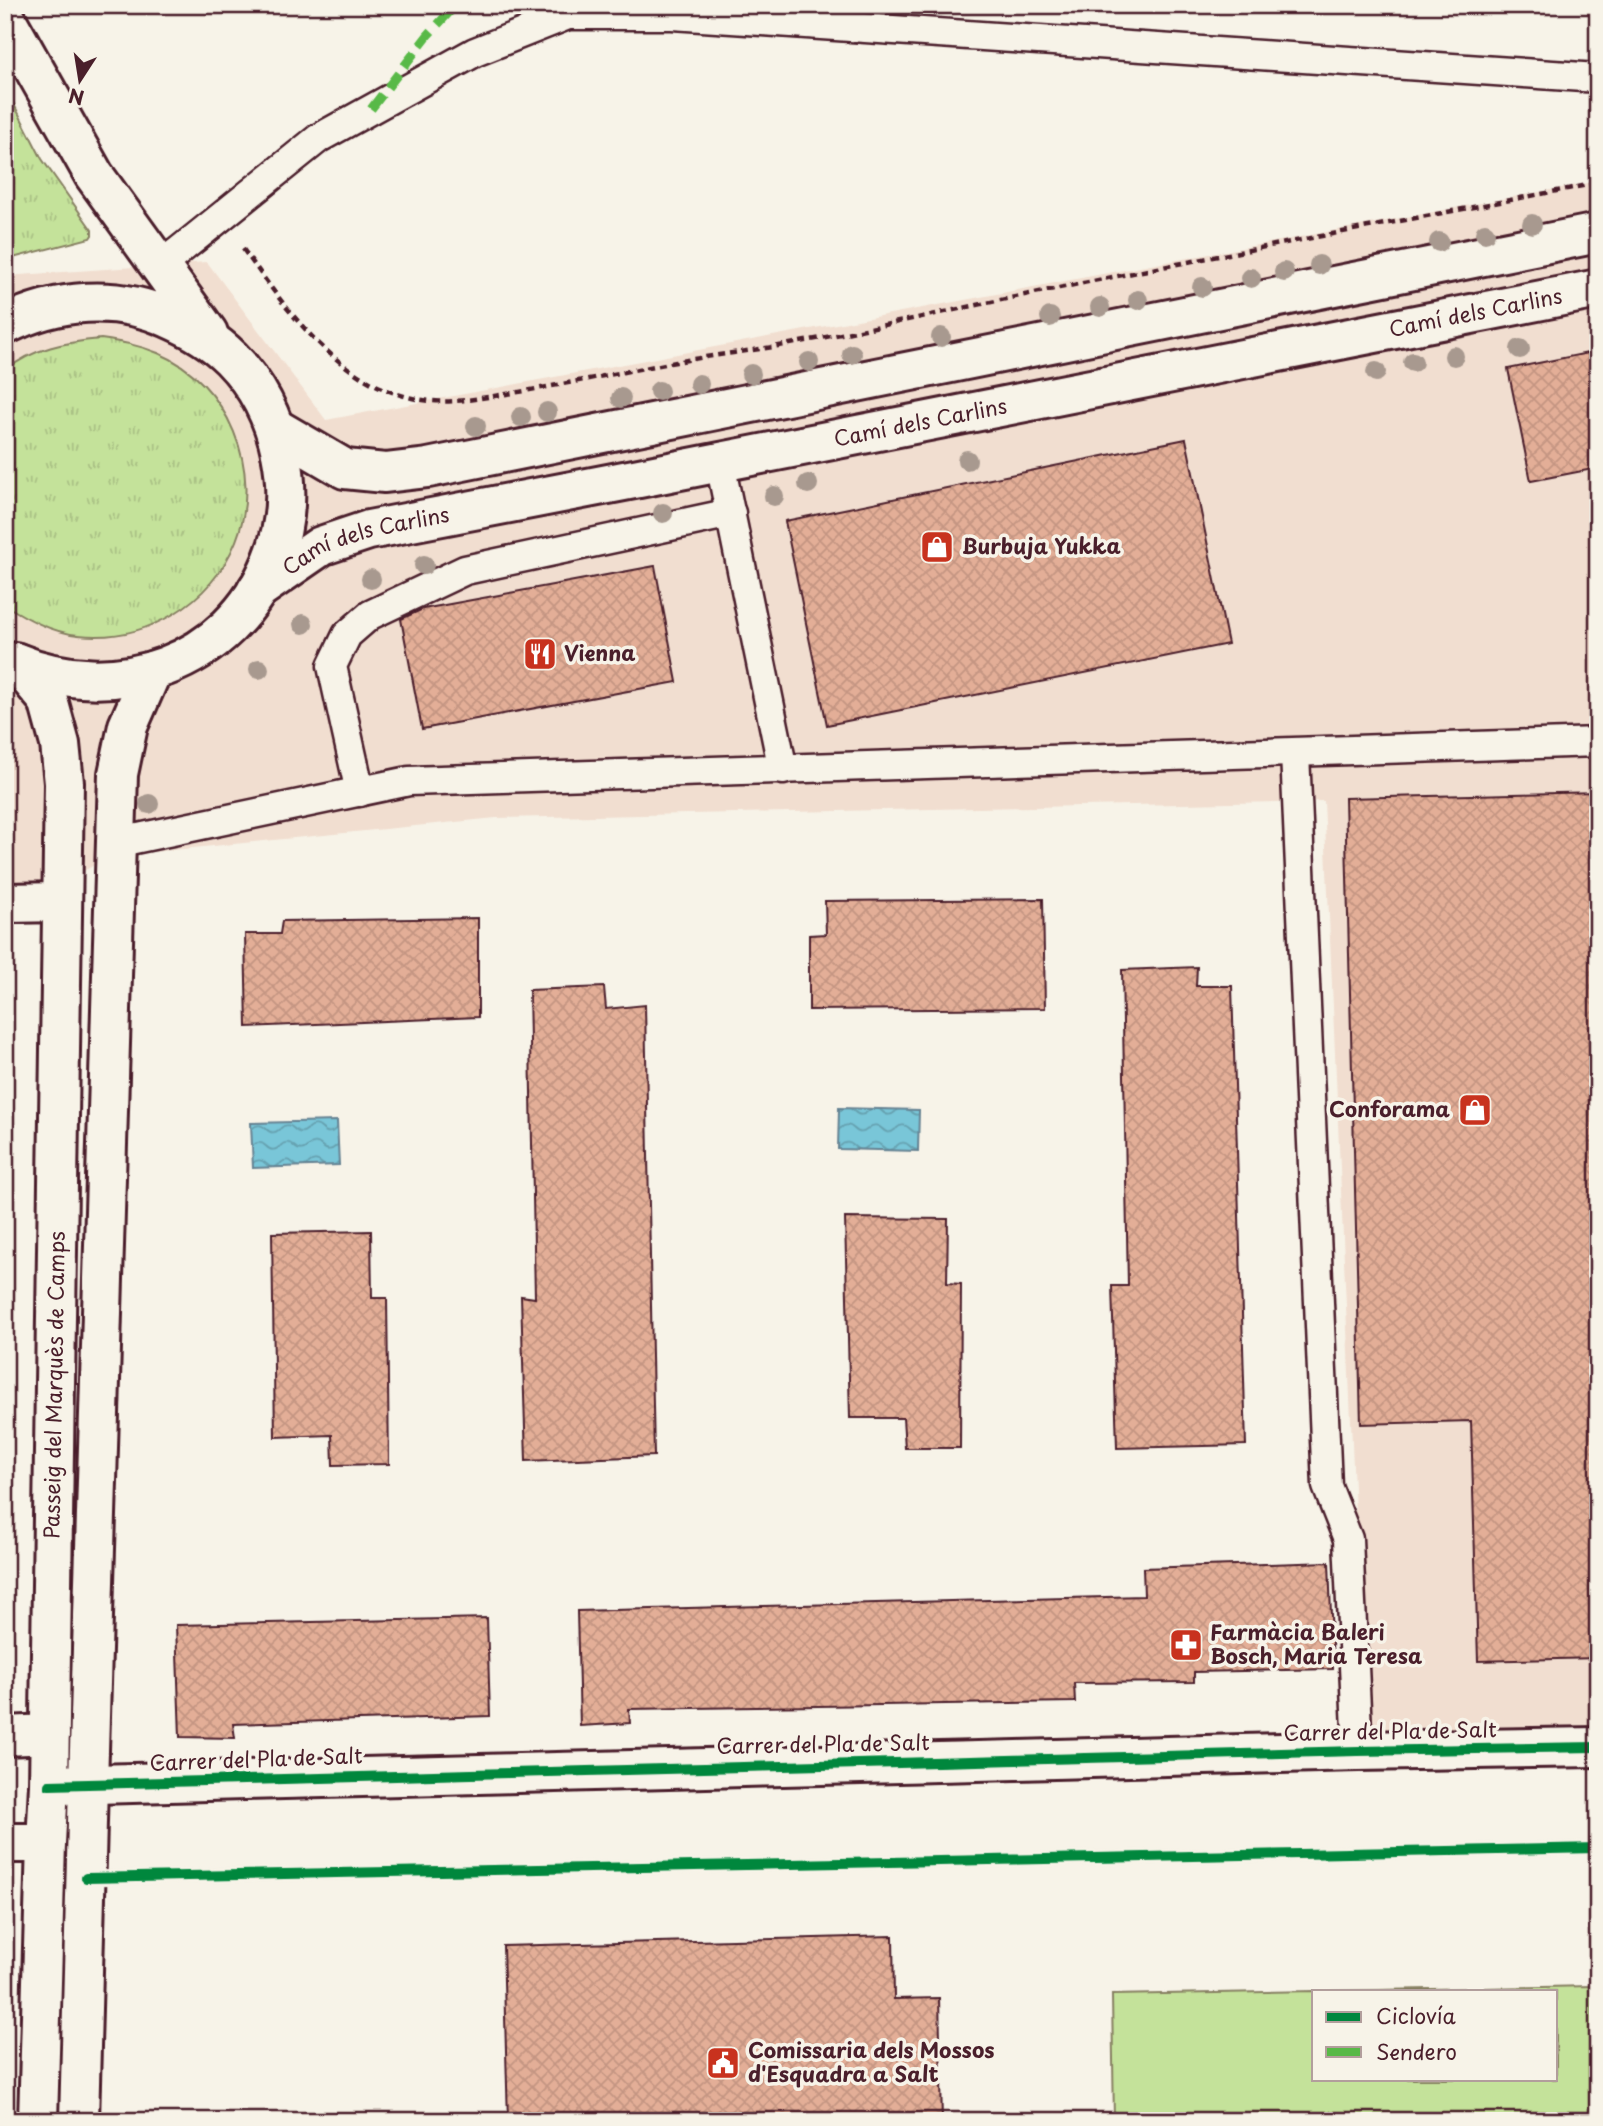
<svg xmlns="http://www.w3.org/2000/svg" width="1603" height="2126" font-family="'Playpen Sans',sans-serif">
	<defs>
		<pattern id="grass-tufts" width="24" height="20" patternUnits="userSpaceOnUse" patternTransform="scale(1.75)"><rect width="24" height="20" fill="#c4e29a"/><path d="M3 7l-1-3M5 7V3M7 7l1-3M15 17l-1-3M17 17v-4M19 17l1-3" fill="none" stroke="#aac185"/></pattern>
		<pattern id="water-waves" width="16" height="10" patternUnits="userSpaceOnUse" patternTransform="scale(1.75)"><rect width="16" height="10" fill="#79c6d8"/><path d="M0 5q4-4 8 0t8 0" fill="none" stroke="#65a0af"/></pattern>
		<pattern id="building-cross-hatch" width="8" height="8" patternUnits="userSpaceOnUse" patternTransform="scale(1.75)"><rect width="8" height="8" fill="#e3ae97"/><path d="M0 0l8 8M0 8l8-8" fill="none" stroke="#c49582"/></pattern>
	</defs>
	<rect width="100%" height="100%" fill="#f7f3e8"/>
	<filter id="ink" filterUnits="userSpaceOnUse"><feTurbulence type="fractalNoise" baseFrequency=".0143" numOctaves="2"/><feDisplacementMap in="SourceGraphic" scale="14" xChannelSelector="R" yChannelSelector="G"/><feConvolveMatrix kernelMatrix="1 2 1 2 8 2 1 2 1" color-interpolation-filters="sRGB"/></filter>
	<g filter="url(#ink)">
		<polygon fill="#f1ded0" points="1598,181 1598,1737 1365,1742 1324,801 496,818 112,856 58,884 5,885 5,276 207,262 326,420"/>
		<g fill="url(#grass-tufts)" stroke="#878062" stroke-width="2">
			<polygon points="5,87 42,159 92,230 92,235 90,238 5,260"/>
			<path d="M 101,339 C 121,342 139,345 158,353 C 228,382 264,471 236,541 C 211,603 146,643 78,635 C 51,632 28,619 5,605 L 5,371 C 32,348 67,342 101,339 Z"/>
		</g>
		<polygon fill="#c4e29a" stroke="#878062" stroke-width="2" points="1592,1986 1595,2121 1114,2121 1112,1995 1314,1991 1314,2079 1556,2079 1556,1991 1326,1991"/>
		<g fill="url(#water-waves)" stroke="#668393" stroke-width="2">
			<polygon points="839,1108 919,1110 918,1151 838,1149"/>
			<polygon points="337,1121 339,1165 253,1168 251,1123"/>
		</g>
		<g fill="url(#building-cross-hatch)" stroke="#4a1f2b" stroke-width="2">
			<polygon points="1598,351 1598,468 1531,481 1508,369"/>
			<polygon points="1186,439 1228,644 827,725 785,521"/>
			<polygon points="655,566 677,682 422,729 401,619 423,609"/>
			<polygon points="1598,792 1598,1658 1478,1661 1471,1421 1361,1424 1345,798"/>
			<polygon points="1043,899 1045,1008 809,1010 809,935 826,934 825,901"/>
			<polygon points="478,918 478,1017 247,1027 245,934 280,934 282,921"/>
			<polygon points="1197,967 1196,986 1232,986 1246,1445 1117,1448 1112,1286 1128,1286 1122,970"/>
			<polygon points="604,987 606,1009 645,1005 654,1456 526,1461 521,1296 535,1298 529,990"/>
			<polygon points="845,1218 948,1219 947,1283 961,1284 960,1448 905,1448 903,1418 850,1418"/>
			<polygon points="371,1231 372,1298 387,1298 389,1464 333,1465 332,1435 275,1437 272,1233"/>
			<polygon points="1329,1562 1333,1669 1194,1672 1194,1682 1074,1683 1075,1702 629,1709 630,1723 580,1726 577,1611 1144,1596 1143,1568"/>
			<polygon points="487,1618 490,1716 233,1724 235,1738 180,1737 176,1625"/>
			<polygon points="893,1936 894,1999 939,1998 942,2121 508,2121 503,1946"/>
		</g>
		<g fill="none" stroke-linecap="round" stroke-linejoin="round">
			<defs>
				<g id="service">
					<polyline points="159,267 319,138 475,52 568,15 672,15 1598,78"/>
					<polyline points="720,463 783,770"/>
					<polyline points="1295,753 1327,1486 1348,1539 1358,1751"/>
					<polyline points="360,792 332,666 347,635 370,615 465,570 731,513"/>
					<polyline points="115,843 409,781 1598,742"/>
				</g>
				<g id="minor">
					<polyline points="5,903 62,902"/>
					<polyline points="5,1736 50,1734"/>
					<polyline points="57,1785 1358,1751 1598,1747"/>
					<polyline points="5,1843 46,1843"/>
				</g>
				<g id="tertiary">
					<polyline points="275,428 345,469 385,473 428,468 1598,233"/>
					<path id="s1" d="M 257,590 L 321,546 L 369,530 C 779,452 1188,370 1598,289"/>
				</g>
				<g id="secondary">
					<polyline points="5,17 94,175 208,333"/>
					<path d="M 5,325 C 56,299 117,294 169,318 C 192,328 214,341 231,358 C 282,410 300,493 272,561 C 230,665 116,704 15,662"/>
					<polyline points="17,663 48,700 60,744 64,783 49,1785 46,1843 38,2121"/>
					<polyline points="79,2121 88,1784 118,774 128,726 152,671"/>
				</g>
			</defs>
			<use href="#service" stroke="#4a1f2b" stroke-width="33"/>
			<use href="#minor" stroke="#4a1f2b" stroke-width="44"/>
			<use href="#tertiary" stroke="#4a1f2b" stroke-width="44"/>
			<use href="#secondary" stroke="#4a1f2b" stroke-width="44"/>
			<path stroke="#4a1f2b" stroke-width="4.5" stroke-dasharray="7 5" stroke-linecap="butt" d="M 243,249 C 287,310 335,380 412,398 C 445,406 480,398 513,393 C 567,384 621,372 676,362 C 714,355 752,351 790,344 C 880,327 969,306 1059,288 C 1238,251 1418,218 1598,183"/>
			<use href="#service" stroke="#f7f3e8" stroke-width="28"/>
			<use href="#minor" stroke="#f7f3e8" stroke-width="38"/>
			<use href="#tertiary" stroke="#f7f3e8" stroke-width="38"/>
			<use href="#secondary" stroke="#f7f3e8" stroke-width="38"/>
			<polyline stroke="#58b947" stroke-width="9" stroke-dasharray="18 9" stroke-linecap="butt" points="371,109 428,35 456,5"/>
			<defs>
				<g id="cycleway">
					<polyline points="49,1785 1358,1751 1598,1747"/>
					<polyline points="86,1878 1598,1848"/>
				</g>
			</defs>
			<use href="#cycleway" stroke="#f7f3e8" stroke-width="15"/>
			<use href="#cycleway" stroke="#00873e" stroke-width="10"/>
		</g>
		<g fill="#a8998f">
			<circle cx="1532" cy="224" r="10"/>
			<circle cx="1485" cy="233" r="10"/>
			<circle cx="1439" cy="242" r="10"/>
			<circle cx="1319" cy="265" r="10"/>
			<circle cx="1284" cy="272" r="10"/>
			<circle cx="1251" cy="278" r="10"/>
			<circle cx="1202" cy="287" r="10"/>
			<circle cx="1138" cy="300" r="10"/>
			<circle cx="1100" cy="307" r="10"/>
			<circle cx="1050" cy="317" r="10"/>
			<circle cx="941" cy="337" r="10"/>
			<circle cx="1520" cy="349" r="10"/>
			<circle cx="852" cy="354" r="10"/>
			<circle cx="1454" cy="356" r="10"/>
			<circle cx="809" cy="362" r="10"/>
			<circle cx="1413" cy="362" r="10"/>
			<circle cx="1376" cy="372" r="10"/>
			<circle cx="751" cy="374" r="10"/>
			<circle cx="699" cy="384" r="10"/>
			<circle cx="659" cy="391" r="10"/>
			<circle cx="621" cy="398" r="10"/>
			<circle cx="547" cy="412" r="10"/>
			<circle cx="521" cy="417" r="10"/>
			<circle cx="476" cy="426" r="10"/>
			<circle cx="967" cy="460" r="10"/>
			<circle cx="808" cy="484" r="10"/>
			<circle cx="774" cy="496" r="10"/>
			<circle cx="663" cy="513" r="10"/>
			<circle cx="424" cy="565" r="10"/>
			<circle cx="371" cy="579" r="10"/>
			<circle cx="303" cy="624" r="10"/>
			<circle cx="259" cy="669" r="10"/>
			<circle cx="149" cy="804" r="10"/>
		</g>
	</g>
	<defs>
		<symbol id="shop-square" viewBox="-11 -11 22 22"><rect x="-9" y="-9" width="18" height="18" rx="4" fill="#c8321e" stroke="#f7f3e8"/><path d="M-5-2.5h2.3a2.7 3.5 0 0 1 5.4 0H5L5.5 6h-11ZM-1.5-2.5h3a1.5 2.3 0 0 0-3 0Z" fill="#fff"/></symbol>
		<symbol id="restaurant-square" viewBox="-11 -11 22 22"><rect x="-9" y="-9" width="18" height="18" rx="4" fill="#c8321e" stroke="#f7f3e8"/><path d="M-5-6h1v4h1v-4h1v4h1v-4h1v5L-1.5 .5V6h-2V.5L-5-1ZM5-6V6H3V1.5H1.5Q1.5-4 5-6Z" fill="#fff"/></symbol>
		<symbol id="pharmacy-square" viewBox="-11 -11 22 22"><rect x="-9" y="-9" width="18" height="18" rx="4" fill="#c8321e" stroke="#f7f3e8"/><path d="M-2-6h4v4h4v4h-4v4h-4v-4h-4v-4h4Z" fill="#fff"/></symbol>
		<symbol id="civic-square" viewBox="-11 -11 22 22"><rect x="-9" y="-9" width="18" height="18" rx="4" fill="#c8321e" stroke="#f7f3e8"/><path d="M-.6-6.5H3V-4.5H.6V-3L4-1V1h2V6H-6V1h2V-1L-.6-3ZM-1.2 2.5V6h2.4V2.5Z" fill="#fff"/></symbol>
	</defs>
	<g fill-rule="evenodd">
		<use href="#shop-square" x="918" y="528" width="38" height="38"/>
		<use href="#restaurant-square" x="521" y="635" width="38" height="38"/>
		<use href="#shop-square" x="1456" y="1091" width="38" height="38"/>
		<use href="#pharmacy-square" x="1167" y="1626" width="38" height="38"/>
		<use href="#civic-square" x="704" y="2044" width="38" height="38"/>
	</g>
	<g text-anchor="middle" stroke-width="7" stroke-linejoin="round" paint-order="stroke">
		<g font-size="21" fill="#4a1f2b" stroke="#f7f3e8">
			<text dy="7" stroke="none"><textPath href="#s1" startOffset="1256">Camí dels Carlins</textPath></text>
			<text dy="7" stroke="none"><textPath href="#s1" startOffset="690">Camí dels Carlins</textPath></text>
			<text dy="7" stroke="none"><textPath href="#s1" startOffset="122">Camí dels Carlins</textPath></text>
			<text transform="translate(55 1385) rotate(-89)" y="7">Passeig del Marquès de Camps</text>
			<text transform="translate(1390 1732) rotate(-1)" y="7">Carrer del Pla de Salt</text>
			<text transform="translate(823 1745) rotate(-1)" y="7">Carrer del Pla de Salt</text>
			<text transform="translate(256 1760) rotate(-2)" y="7">Carrer del Pla de Salt</text>
		</g>
		<g font-size="21" font-weight="bold" fill="#4a1f2b" stroke="#f7f3e8" text-anchor="start">
			<text x="962" y="554">Burbuja Yukka</text>
			<text x="564" y="661">Vienna</text>
			<text x="1450" y="1117" text-anchor="end">Conforama</text>
			<text x="1210" y="1640">Farmàcia Baleri<tspan x="1210" dy="24">Bosch, Maria Teresa</tspan></text>
			<text x="748" y="2058">Comissaria dels Mossos<tspan x="748" dy="24">d'Esquadra a Salt</tspan></text>
		</g>
	</g>
	<rect width="1603" height="2126" fill="none" stroke="#f7f3e8" stroke-width="28"/>
	<rect x="14" y="14" width="1575" height="2098" fill="none" stroke="#4a1f2b" stroke-width="2.5" filter="url(#ink)"/>
	<rect x="1312" y="1990" width="245" height="91" fill="#f7f3e8" stroke="#b29e9c" stroke-width="2"/>
	<rect x="1326" y="2012" width="35" height="10" fill="#00873e" stroke="#b29e9c" stroke-width="2"/>
	<text x="1376" y="2024" font-size="21" fill="#4a1f2b">Ciclovía</text>
	<rect x="1326" y="2047" width="35" height="10" fill="#58b947" stroke="#b29e9c" stroke-width="2"/>
	<text x="1376" y="2060" font-size="21" fill="#4a1f2b">Sendero</text>
	<g transform="translate(80 80) rotate(192)" stroke="#f7f3e8" stroke-width="5" paint-order="stroke">
	<path d="M0-5L12 26L0 18L-12 26Z" fill="#4a1f2b"/>
	<text y="-10" font-size="19" font-weight="bold" text-anchor="middle" fill="#4a1f2b">N</text>
	</g>
</svg>
